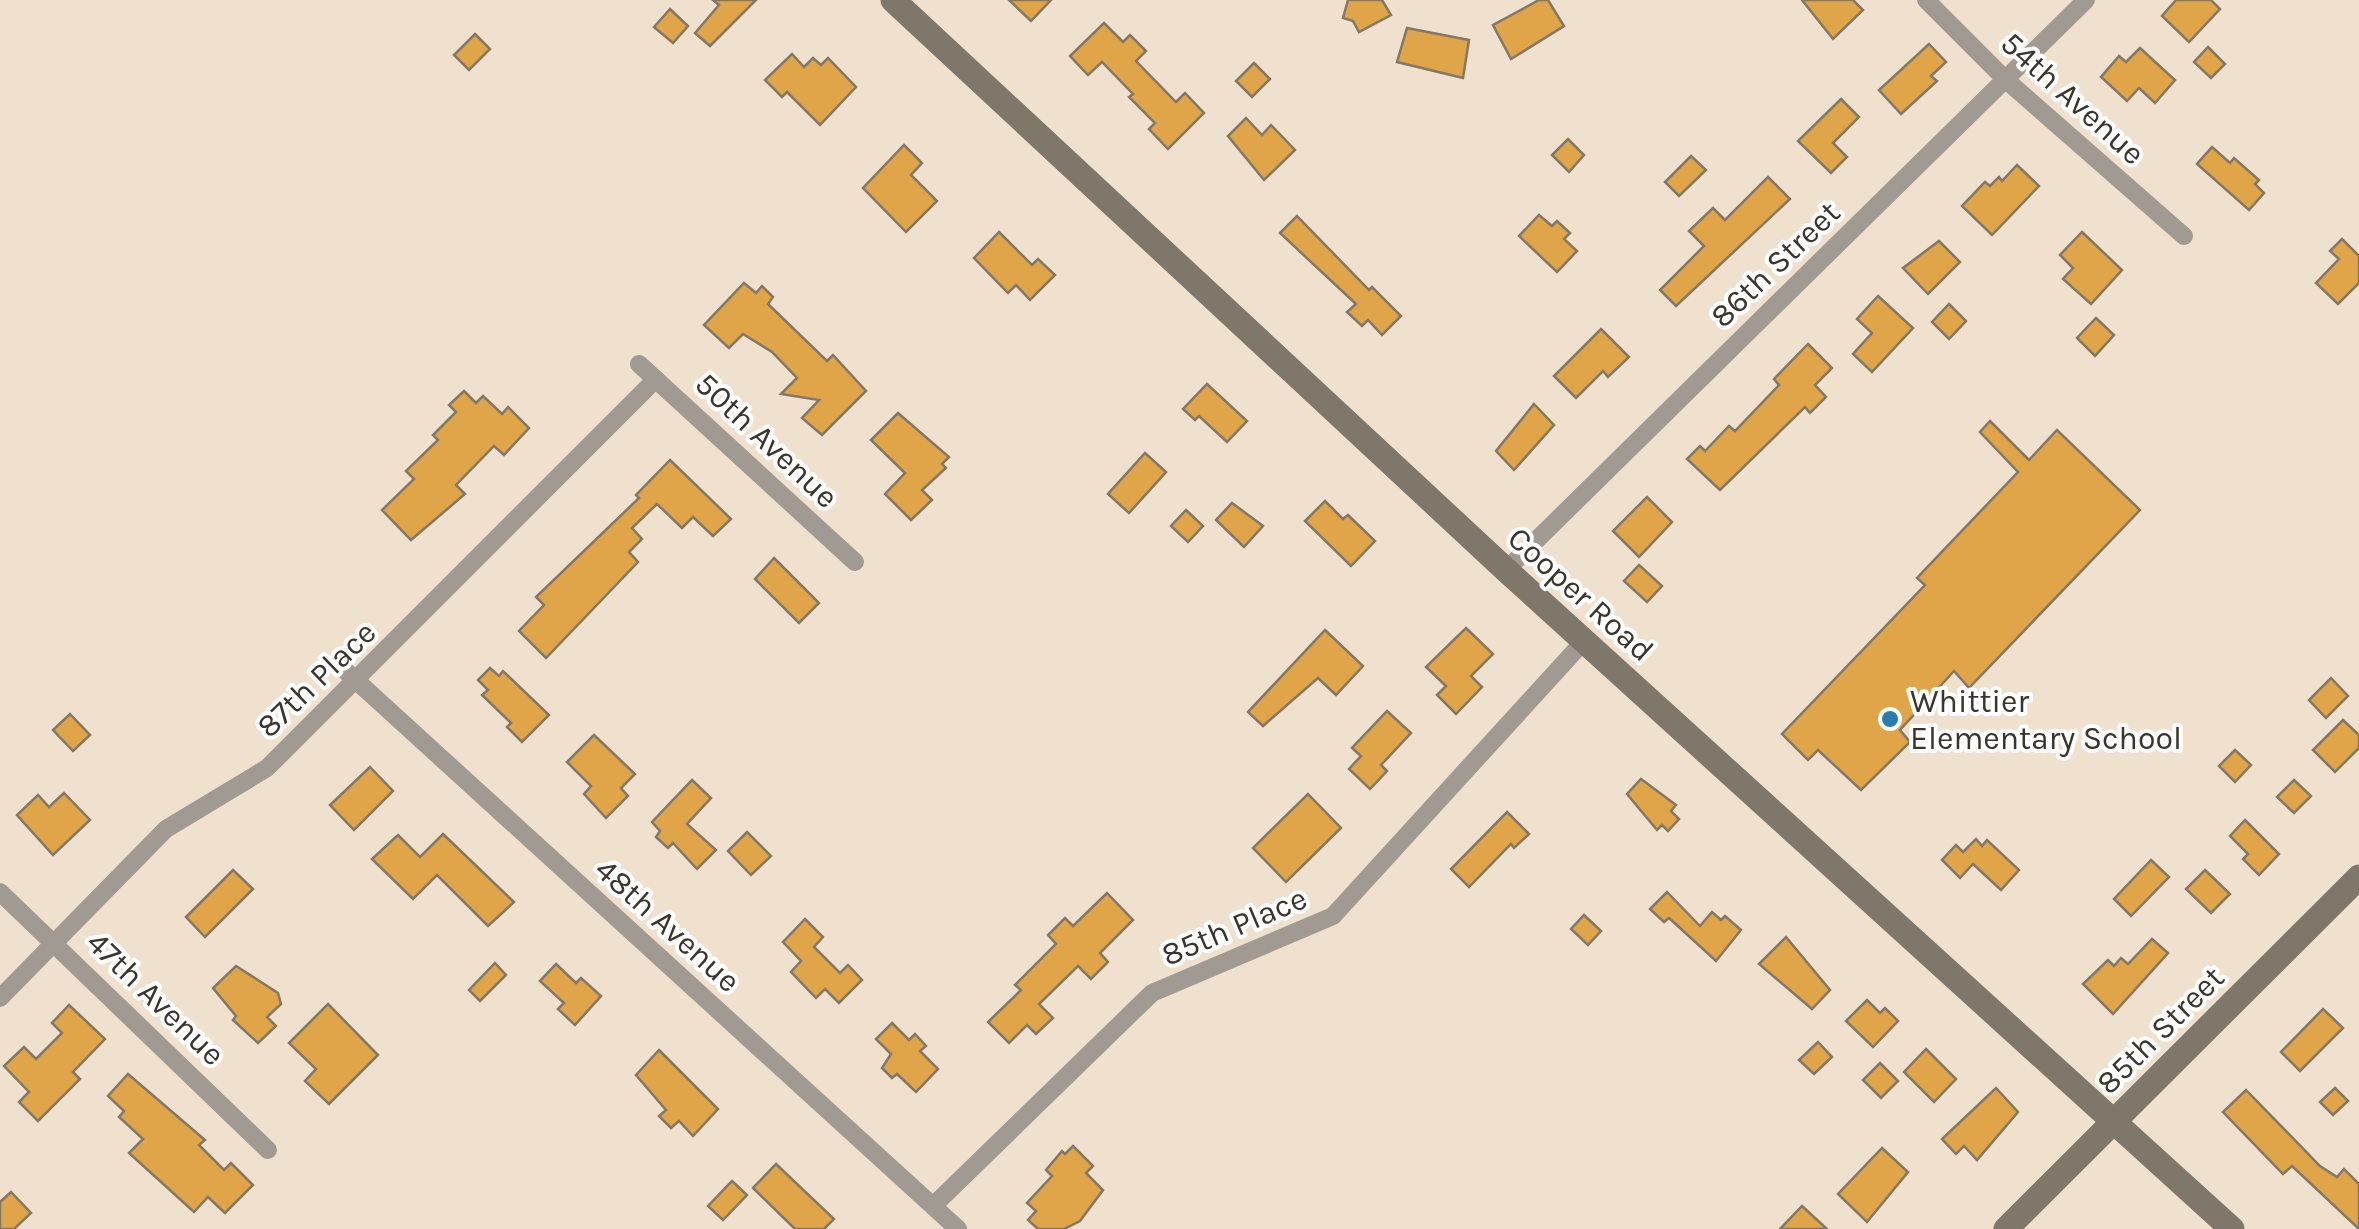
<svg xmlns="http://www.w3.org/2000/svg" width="2359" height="1229" font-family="Karla,sans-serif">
	<rect width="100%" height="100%" fill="#efe1ce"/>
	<g fill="#dfa548" stroke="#837765" stroke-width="2.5">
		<polygon points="713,0 756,0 710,46 695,33 719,5"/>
		<polygon points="1009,0 1051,0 1031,21"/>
		<polygon points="1348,0 1382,0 1391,15 1359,32 1353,21 1343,18"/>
		<polygon points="1539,0 1548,0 1564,26 1511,59 1493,25"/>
		<polygon points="1802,0 1853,0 1863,10 1833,39"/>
		<polygon points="2176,0 2211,0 2220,9 2189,42 2162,16"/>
		<polygon points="670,9 688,26 673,43 654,27"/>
		<polygon points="1104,23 1123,42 1130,35 1146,51 1136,61 1176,102 1185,93 1204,113 1168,149 1149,129 1155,123 1129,97 1133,94 1102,62 1088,75 1070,56"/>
		<polygon points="1407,28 1469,40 1463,78 1397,62"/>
		<polygon points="475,34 490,49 469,70 454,55"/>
		<polygon points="1929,44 1946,62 1931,76 1937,81 1901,114 1879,90"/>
		<polygon points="2208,47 2225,64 2211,78 2194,62"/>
		<polygon points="2140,48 2175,80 2155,103 2139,88 2127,101 2101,77 2119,56 2126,62"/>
		<polygon points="792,54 804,67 813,58 821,65 828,58 856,87 820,125 787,92 782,97 765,80"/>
		<polygon points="1254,63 1270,79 1252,97 1236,81"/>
		<polygon points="1841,99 1859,117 1833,143 1847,157 1831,173 1798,141"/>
		<polygon points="1246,118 1262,135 1271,125 1295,150 1264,180 1228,136"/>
		<polygon points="1568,139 1584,155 1569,172 1552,155"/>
		<polygon points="904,145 922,163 911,175 937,201 906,232 863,188"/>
		<polygon points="2212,147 2230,163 2234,158 2259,180 2255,184 2264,193 2249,210 2197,164"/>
		<polygon points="1691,156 1706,170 1679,196 1665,182"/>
		<polygon points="2017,165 2039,186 1992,235 1962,206 1985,182 1990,186 1999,177 2002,181"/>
		<polygon points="1768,177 1790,199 1676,306 1660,290 1704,246 1689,231 1713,208 1725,220"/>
		<polygon points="1539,215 1552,226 1557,221 1570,233 1564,239 1577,251 1557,272 1519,236"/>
		<polygon points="1297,216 1369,290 1372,287 1401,316 1382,335 1368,320 1362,326 1347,312 1356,304 1280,233"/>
		<polygon points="999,232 1032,265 1038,259 1055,275 1030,300 1016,285 1008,293 974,258"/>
		<polygon points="2082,232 2122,270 2091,304 2063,279 2073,268 2060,255"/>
		<polygon points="2342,239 2359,256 2359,283 2338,304 2316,283 2339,259 2330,251"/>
		<polygon points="1939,241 1960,262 1928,294 1903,268"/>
		<polygon points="744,283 756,293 762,286 773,297 768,304 827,361 833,355 866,391 822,435 802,418 819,400 781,394 797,378 772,352 743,334 729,348 704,325"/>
		<polygon points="1878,296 1913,328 1872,372 1853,354 1872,333 1857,319"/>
		<polygon points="1949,304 1966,321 1949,339 1932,322"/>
		<polygon points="2096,318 2114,335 2095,356 2077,338"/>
		<polygon points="1601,329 1629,357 1608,377 1603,371 1576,398 1554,376"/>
		<polygon points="1808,344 1832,368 1815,385 1826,397 1810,413 1805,407 1720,490 1687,459 1700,446 1705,451 1729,426 1735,431 1779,385 1774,379"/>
		<polygon points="1207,384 1247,421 1227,442 1199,416 1195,420 1183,409"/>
		<polygon points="464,391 476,403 483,396 502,414 508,407 529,428 504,455 494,446 456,485 465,494 411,540 382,510 414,479 406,471 438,440 433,435 456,412 449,405"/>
		<polygon points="1534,404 1554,425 1514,470 1496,451"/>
		<polygon points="898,413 949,457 942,464 946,468 922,490 932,500 911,520 885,494 905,473 871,440"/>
		<polygon points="1990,421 2029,460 2057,430 2140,510 1969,688 1954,671 1900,730 1910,742 1861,790 1818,750 1808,760 1782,734 1925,585 1917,578 2018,472 1980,432"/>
		<polygon points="1145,453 1166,472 1129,513 1108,494"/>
		<polygon points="670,460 731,519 713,536 693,517 682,528 657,504 632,528 642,539 629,552 638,562 546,658 519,631 544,605 536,597 639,498 636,495"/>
		<polygon points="1647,497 1672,522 1639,557 1613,531"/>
		<polygon points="1325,501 1343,519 1348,515 1375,541 1351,566 1305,521"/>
		<polygon points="1232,503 1263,526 1244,547 1216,520"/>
		<polygon points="1186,510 1203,526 1188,542 1171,526"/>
		<polygon points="774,558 819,603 799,623 755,579"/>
		<polygon points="1639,565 1662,586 1647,602 1624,581"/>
		<polygon points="1466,628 1493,654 1471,676 1482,687 1456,714 1437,695 1446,686 1426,667"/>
		<polygon points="1325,630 1363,666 1336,695 1318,678 1263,726 1248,712"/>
		<polygon points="490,668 499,676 503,671 549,715 522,742 507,727 511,723 482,695 488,690 478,680"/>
		<polygon points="2331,678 2348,696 2326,718 2309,700"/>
		<polygon points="1387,711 1411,733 1381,765 1387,771 1370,789 1349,769 1361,756 1352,748"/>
		<polygon points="70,714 90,735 73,751 53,730"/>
		<polygon points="2343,720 2359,735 2359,748 2335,772 2313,750"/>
		<polygon points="594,735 635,774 621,788 628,796 606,818 584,794 591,786 567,762"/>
		<polygon points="2235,750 2251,765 2235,782 2219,766"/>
		<polygon points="370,767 393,791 354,830 330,805"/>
		<polygon points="1641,779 1676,805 1671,811 1679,819 1668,831 1662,825 1657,830 1627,794"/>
		<polygon points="692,780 711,798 687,824 716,850 697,869 673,843 668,848 656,837 660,831 652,822"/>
		<polygon points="2294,780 2311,796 2294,813 2277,797"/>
		<polygon points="64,793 90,820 53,855 17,815 38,795 49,807"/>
		<polygon points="1308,794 1341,828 1286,882 1253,848"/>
		<polygon points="1507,812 1529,834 1514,848 1511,844 1469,887 1451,869"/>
		<polygon points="2245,820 2279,854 2259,875 2243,859 2248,854 2230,836"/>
		<polygon points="747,832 771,856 751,875 728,851"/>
		<polygon points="443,834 514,902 488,926 437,875 413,899 372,859 398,835 420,857"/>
		<polygon points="1976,839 1982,846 1987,840 2019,870 2001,890 1973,864 1960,878 1942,860 1956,845 1963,852"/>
		<polygon points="2151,860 2169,877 2131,916 2114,899"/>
		<polygon points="233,870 253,889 205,937 186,917"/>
		<polygon points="2205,870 2230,894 2211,913 2186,889"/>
		<polygon points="1667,892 1700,926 1712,912 1721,920 1725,916 1741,930 1716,961 1669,918 1664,922 1650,909"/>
		<polygon points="1107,893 1133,920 1100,953 1108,962 1091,979 1078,966 1039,1004 1053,1018 1036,1034 1027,1025 1009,1043 988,1022 1021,990 1015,985 1056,944 1048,935 1065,918 1073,926"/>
		<polygon points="1584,915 1601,931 1588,945 1571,929"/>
		<polygon points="805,919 823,937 814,947 840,973 848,965 862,980 839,1003 825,989 816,998 791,972 801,961 783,942"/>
		<polygon points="1786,937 1830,990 1812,1009 1759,964"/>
		<polygon points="2152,939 2168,953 2113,1014 2083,984 2108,960 2114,966 2121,958 2128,964"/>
		<polygon points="495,963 506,975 480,1001 469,990"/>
		<polygon points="556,964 576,983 581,978 601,996 575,1025 558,1009 564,1003 540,981"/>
		<polygon points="236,966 278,993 281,1004 267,1017 276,1026 258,1043 233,1020 236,1016 213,988"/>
		<polygon points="1867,1000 1880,1013 1885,1008 1898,1021 1873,1047 1846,1021"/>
		<polygon points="328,1004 378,1055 329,1104 305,1081 316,1069 289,1043"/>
		<polygon points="69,1005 105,1039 73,1072 80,1079 38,1121 19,1102 29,1092 4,1066 24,1047 36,1059 62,1033 52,1023"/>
		<polygon points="2323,1009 2343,1028 2300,1071 2281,1052"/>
		<polygon points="892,1023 909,1040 915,1034 926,1046 920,1051 938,1069 916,1092 897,1074 892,1078 882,1068 891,1054 876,1039"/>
		<polygon points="1818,1042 1832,1057 1814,1074 1799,1060"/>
		<polygon points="1926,1049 1956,1079 1934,1102 1904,1072"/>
		<polygon points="659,1050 718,1109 693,1136 679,1121 671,1128 659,1116 666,1110 636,1075"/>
		<polygon points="1880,1063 1898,1081 1881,1098 1863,1080"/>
		<polygon points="128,1074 205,1140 199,1145 224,1170 231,1163 253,1185 225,1213 208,1197 194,1212 129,1153 143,1139 119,1117 124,1111 108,1096"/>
		<polygon points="1996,1088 2018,1112 1977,1160 1964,1146 1956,1154 1942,1139"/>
		<polygon points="2335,1088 2348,1101 2333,1115 2320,1102"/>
		<polygon points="2246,1090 2320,1166 2337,1177 2344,1169 2359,1184 2359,1229 2292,1166 2283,1174 2223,1112"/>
		<polygon points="1073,1146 1093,1166 1086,1173 1103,1190 1080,1221 1064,1229 1038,1229 1028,1220 1036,1211 1027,1203 1052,1176 1046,1170 1062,1151 1065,1154"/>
		<polygon points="1882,1148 1908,1172 1867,1222 1838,1194"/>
		<polygon points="776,1164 834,1219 824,1229 795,1229 753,1188"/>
		<polygon points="732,1181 747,1195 723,1220 708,1206"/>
		<polygon points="11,1192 31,1213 14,1229 0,1229 0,1202"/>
		<polygon points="1802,1206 1827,1229 1780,1229"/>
	</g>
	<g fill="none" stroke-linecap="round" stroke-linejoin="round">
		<g stroke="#a09a92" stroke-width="18">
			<polyline points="1926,0 2006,80 2184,236"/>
			<polyline points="639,364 855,562"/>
			<polyline points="1506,570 2086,0"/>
			<polyline points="338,664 958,1229"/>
			<polyline points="0,892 268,1150"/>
			<polyline points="0,998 166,829 267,768 656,379"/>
			<polyline points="933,1206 1152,993 1333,916 1584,641"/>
		</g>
		<g stroke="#80776b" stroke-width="25">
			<polyline points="893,0 1506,570 2232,1229"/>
			<polyline points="2006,1229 2359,877"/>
		</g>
	</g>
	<circle fill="#287dac" stroke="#fff" stroke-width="4" cx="1890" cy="719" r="10"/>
	<g text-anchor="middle" stroke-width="8" stroke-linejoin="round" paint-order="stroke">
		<g font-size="32" fill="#39342c" stroke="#fff">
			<text transform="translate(2073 98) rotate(42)" y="11">54th Avenue</text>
			<text transform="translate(1775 264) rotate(-44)" y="11">86th Street</text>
			<text transform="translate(767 440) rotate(43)" y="11">50th Avenue</text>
			<text transform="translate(1581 594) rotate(42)" y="11">Cooper Road</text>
			<text transform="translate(316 679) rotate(-44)" y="11">87th Place</text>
			<text transform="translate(668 925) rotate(42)" y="11">48th Avenue</text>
			<text transform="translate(1234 926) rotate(-23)" y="11">85th Place</text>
			<text transform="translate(156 998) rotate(44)" y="11">47th Avenue</text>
			<text transform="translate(2160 1030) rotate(-45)" y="11">85th Street</text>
		</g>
		<g font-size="32" fill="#39342c" stroke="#fff" text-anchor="start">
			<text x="1910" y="712">Whittier<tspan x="1910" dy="37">Elementary School</tspan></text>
		</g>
	</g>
</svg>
